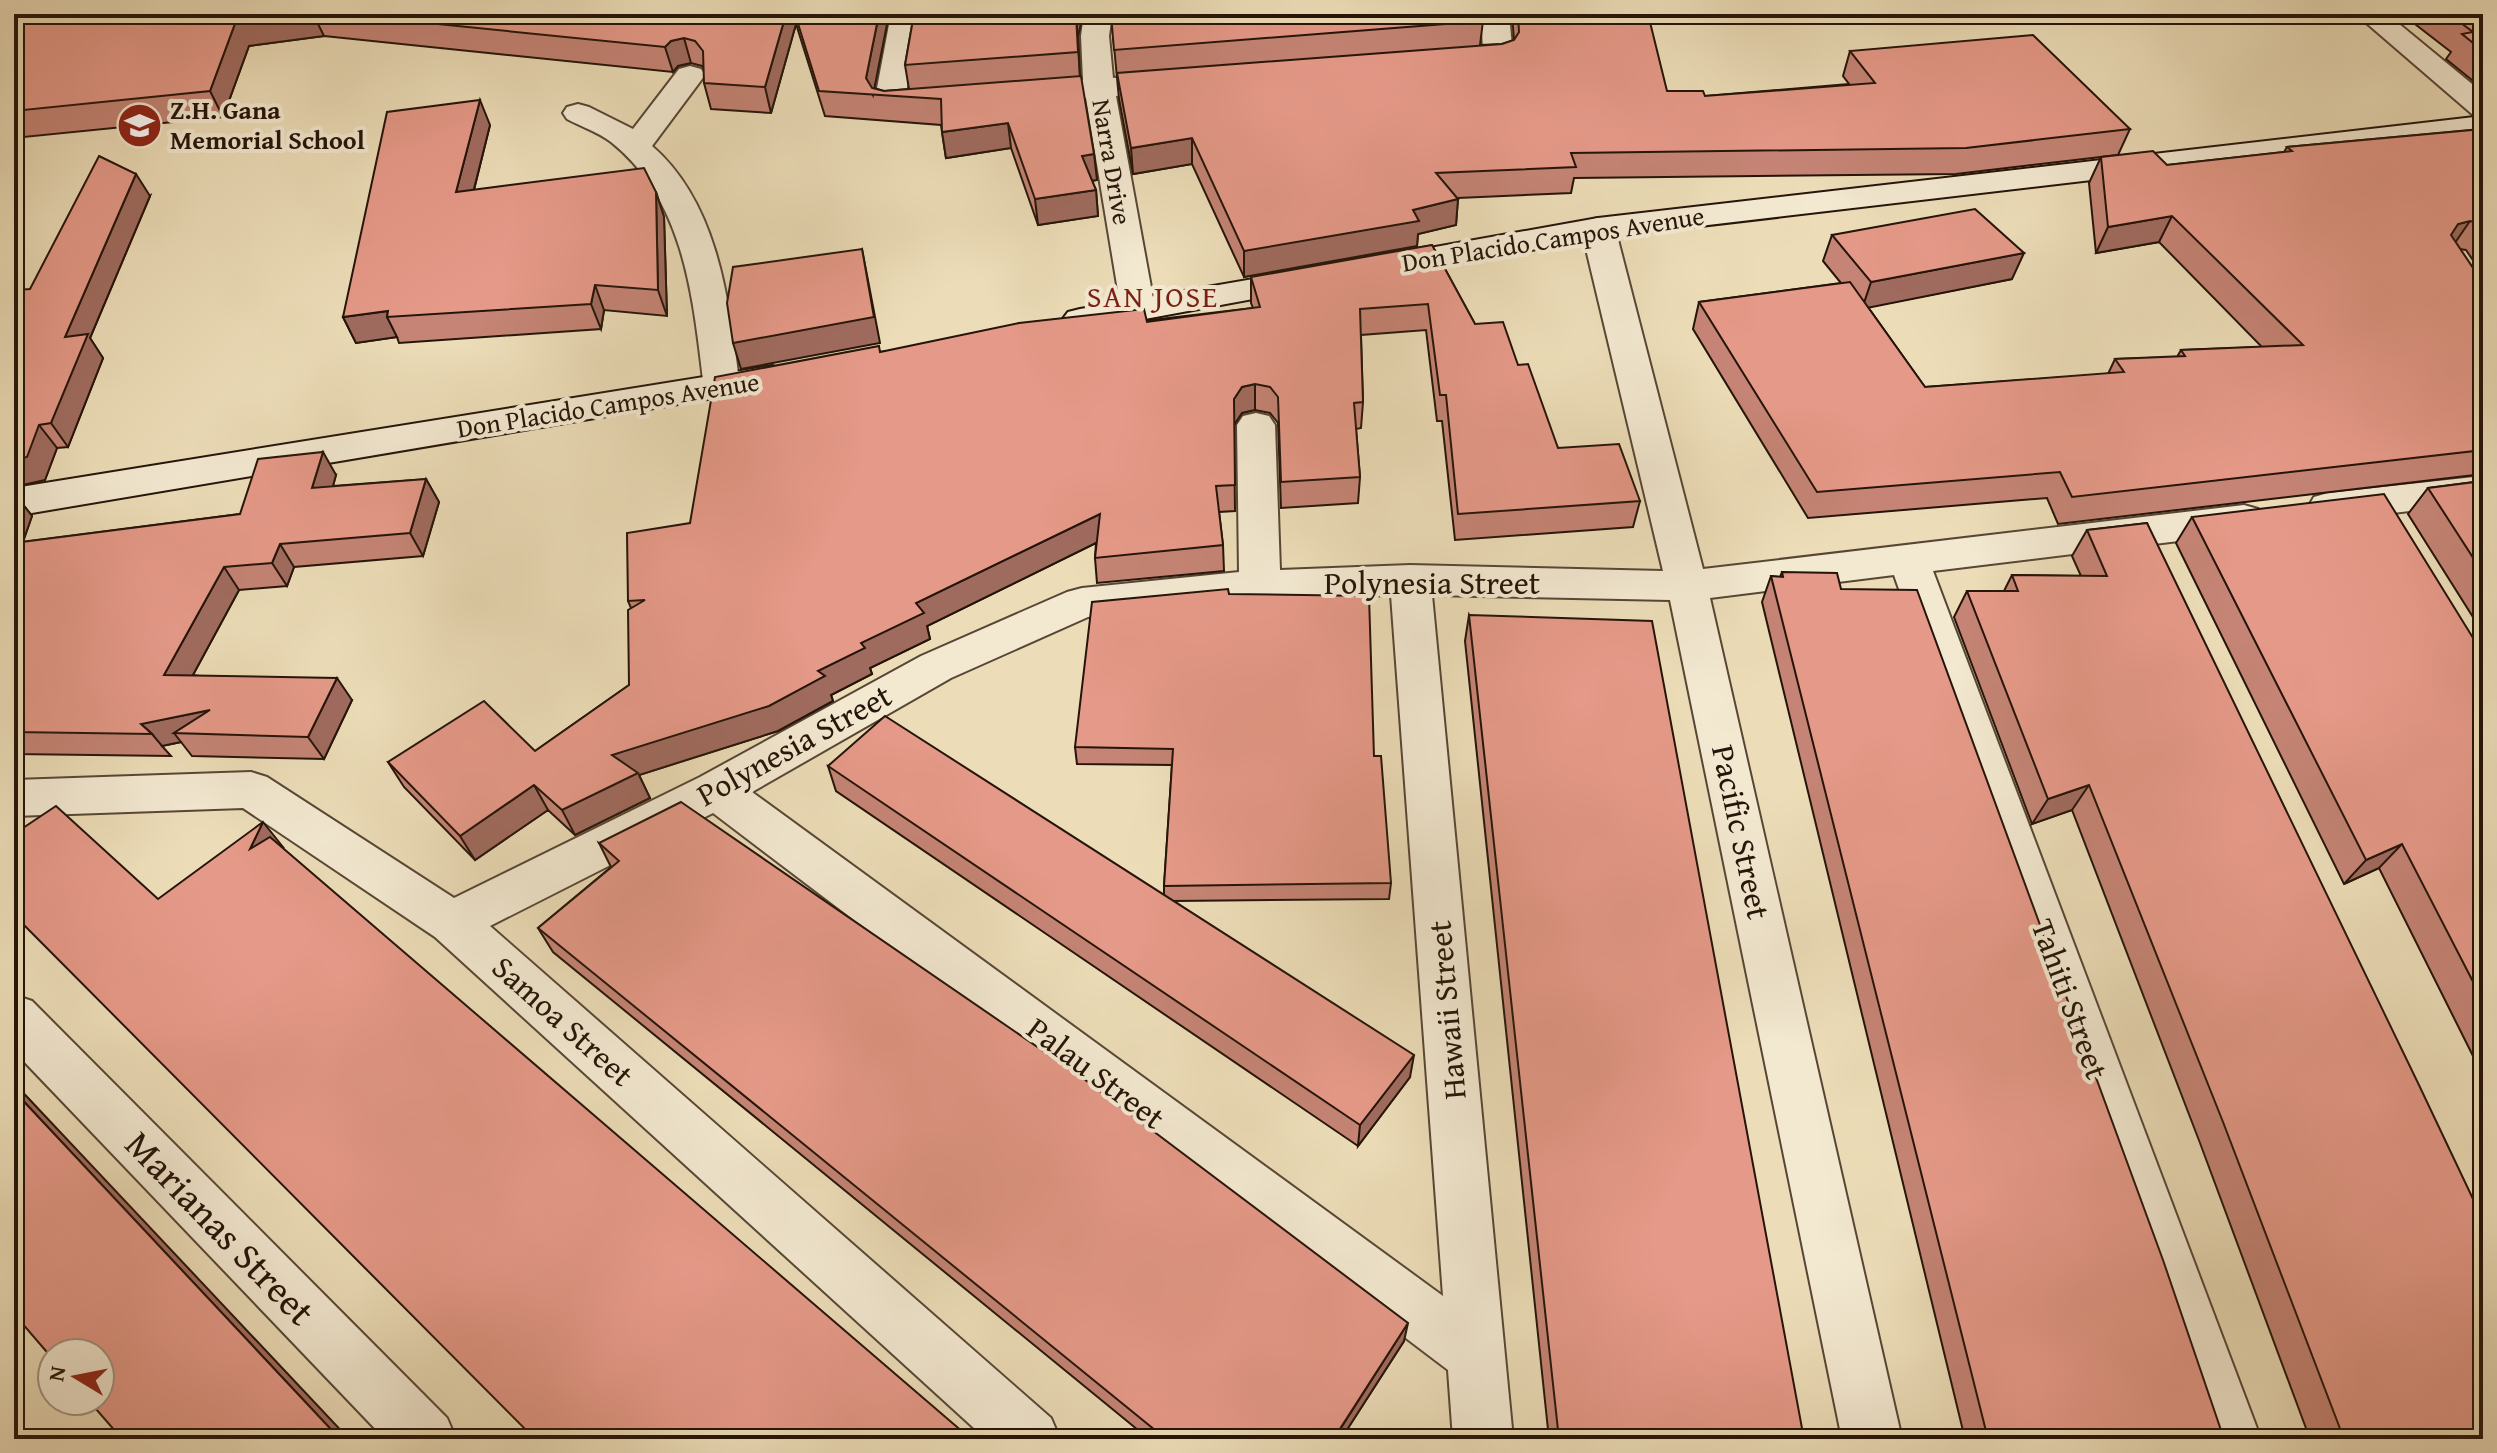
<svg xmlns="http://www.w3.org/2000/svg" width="2497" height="1453" font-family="'Gentium Book Plus',serif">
	<rect width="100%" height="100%" fill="#ecddb8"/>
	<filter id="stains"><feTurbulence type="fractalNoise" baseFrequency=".0025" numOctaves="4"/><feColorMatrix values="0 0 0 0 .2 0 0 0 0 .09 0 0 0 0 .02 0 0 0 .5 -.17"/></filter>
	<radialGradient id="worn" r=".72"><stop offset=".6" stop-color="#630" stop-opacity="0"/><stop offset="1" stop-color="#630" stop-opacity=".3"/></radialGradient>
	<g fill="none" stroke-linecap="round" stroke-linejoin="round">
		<defs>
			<g id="street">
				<polygon points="891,14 919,14 906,94 935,92 946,95 950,101 946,107 889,113 878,110 874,104"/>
				<polygon points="1084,14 1112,14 1109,36 1113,78 1179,73 1190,76 1194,82 1190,88 1116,96 1155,309 1150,317 1138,320 1126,317 1121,309 1086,98 1024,103 1013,100 1009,94 1013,88 1083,80 1081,36"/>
				<polygon points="1481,14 1509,14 1513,57 1508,63 1451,70 1441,67 1436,61 1441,55 1483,49"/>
				<polygon points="2356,14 2387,14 2483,93 2483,117 2472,114"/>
				<path d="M 690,66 L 701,69 L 705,75 L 652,146 C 720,205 729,305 740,388 L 735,396 L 722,400 L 709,396 L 704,388 C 693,299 686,202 611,142 C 598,132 582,127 567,119 L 563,113 L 567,107 L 578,104 L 589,107 L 633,129 L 679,69 Z"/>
				<path d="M 1598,218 L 1610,221 L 1615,228 L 1703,569 L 2244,505 L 2258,509 L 2264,519 L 2258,529 L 2244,533 L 1933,571 L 2261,1439 L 2201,1439 L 1894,575 L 1710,598 L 1902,1439 L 1842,1439 L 1670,600 L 1432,595 L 1513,1439 L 1453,1439 L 1448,1370 L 713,813 L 490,926 L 1051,1418 L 1060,1439 L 986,1439 L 435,937 L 243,808 L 14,816 L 14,780 L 251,772 L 267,777 L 454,898 L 700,777 L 921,656 L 1067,592 L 1082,588 L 1239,572 L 1237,425 L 1243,416 L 1256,413 L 1269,416 L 1275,425 L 1280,570 L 1410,565 L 1663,571 L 1581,228 L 1586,221 ZM 1391,595 L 1443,1296 L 752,792 L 951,678 L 1088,617 L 1260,600 Z"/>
				<polygon points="2483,476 2483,502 2328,521 2314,517 2308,507 2314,497 2328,493"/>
				<polygon points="14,995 32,1001 447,1418 456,1439 385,1439 14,1051"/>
			</g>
			<g id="secondary">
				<polygon points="2483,116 2483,134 1598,238 1379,277 1367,274 1362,267 1367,260 1379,257 1598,218"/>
				<polygon points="1311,269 1323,272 1328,279 1323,286 1080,331 1068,328 1062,320 1068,312 1080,309"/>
				<polygon points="772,366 785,370 790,378 785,386 14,516 14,488"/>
			</g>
		</defs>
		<use href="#street" stroke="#574635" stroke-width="4"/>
		<use href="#secondary" stroke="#251409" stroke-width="4"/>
		<use href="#street" fill="#f3e9d1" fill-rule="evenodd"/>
		<use href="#secondary" fill="#f3e9d1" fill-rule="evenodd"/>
	</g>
	<g fill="#c58475" stroke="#251409" stroke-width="2">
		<polygon points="59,14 889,14 874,88 884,91 909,89 905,65 914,14 1083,14 1078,36 1080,76 1094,154 1097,180 1092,181 1096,190 1098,216 1038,225 1011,148 946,158 941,125 825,116 796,24 771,113 711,109 704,83 704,68 702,66 691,63 678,66 673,72 324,36 249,46 223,117 14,138 14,20"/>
		<polygon points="1111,14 1483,21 1480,45 1502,44 1514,40 1512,14 1594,14 1667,91 1705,96 1849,84 1843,76 1850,51 2130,129 2118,155 1956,174 1574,178 1571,193 1458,198 1456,225 1418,234 1417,246 1244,277 1192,164 1133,174 1119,99"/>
		<polygon points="2402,14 2483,14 2483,89 2446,59 2451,52"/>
		<polygon points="490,125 474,190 656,192 664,217 667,316 604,310 601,329 399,343 397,337 356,343 343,317"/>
		<polygon points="2483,126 2483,275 2466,250 2460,249 2483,283 2483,474 2058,524 2047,498 1808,518 1693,329 1699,302 1841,283 1823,261 1832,235 2012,279 1868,307 1925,387 2108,374 2115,359 2177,357 2181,350 2262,347 2159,242 2096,253 2089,183 2101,157 2167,165 2284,152 2287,147 2481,129"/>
		<polygon points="150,196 90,338 103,358 68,447 57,448 45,480 14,487 30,289"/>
		<polygon points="1432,245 1475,324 1518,365 1558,448 1640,501 1633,527 1455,540 1442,421 1437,421 1426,330 1361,335 1363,402 1361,428 1356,429 1360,477 1358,503 1281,508 1278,423 1270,413 1255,410 1242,413 1234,425 1235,511 1219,512 1223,545 1224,571 1097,583 1095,558 1096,543 927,626 930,639 870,668 872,674 831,695 833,701 778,731 639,775 650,798 575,835 548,810 475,860 404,787 388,762 535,751 629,685 631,608 628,601 690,523 880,352 1253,308 1251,303 1251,277"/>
		<polygon points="336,475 333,486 426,479 439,502 423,556 294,567 287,586 239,590 193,675 352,700 324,759 192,756 181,742 162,746 171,756 14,754 14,493 32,516 23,542 240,514"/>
		<polygon points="2483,481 2483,633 2408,514 2428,488"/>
		<polygon points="2192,517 2483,654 2483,1076 2379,868 2344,884 2176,543"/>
		<polygon points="2147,523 2483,1439 2310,1439 2200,1143 2072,810 2032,824 1954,617 1967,591 2004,591 2012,575 2081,576 2072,556 2087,530"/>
		<polygon points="1782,572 1841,589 2224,1439 1965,1439 1762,602 1771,576 1780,577"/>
		<polygon points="1229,594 1391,883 1389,899 1174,901 1410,1077 1358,1146 836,791 828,766 1164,895 1164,886 1172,765 1077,764 1075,747"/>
		<polygon points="1469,615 1804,1439 1549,1439 1465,641"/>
		<polygon points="599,843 1404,1341 1341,1439 1149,1439 553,952 538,928 611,867"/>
	</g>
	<g fill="#a06b5f" stroke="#251409" stroke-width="2">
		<polygon points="292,14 313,14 324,36 249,46 223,117 210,91 236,21"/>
		<polygon points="786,14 794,14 796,24 771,113 765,87"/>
		<polygon points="879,14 889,14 873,95 866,78"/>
		<polygon points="1076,14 1083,14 1078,36 1080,77"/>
		<polygon points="684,38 691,63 678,66 673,72 665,47 671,41"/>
		<polygon points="480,100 490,125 467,217 456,192"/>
		<polygon points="1008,123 1011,148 946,158 942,132"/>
		<polygon points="1192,138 1192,164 1133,174 1131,148"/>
		<polygon points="1094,154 1097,180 1084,182 1082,156"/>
		<polygon points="136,174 150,196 90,338 103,358 68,447 51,423 65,337"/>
		<polygon points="1096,190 1098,216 1038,225 1035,199"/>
		<polygon points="656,192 664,217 667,316 658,290"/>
		<polygon points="1458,199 1456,225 1418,234 1417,246 1244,277 1244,251"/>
		<polygon points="2172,216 2159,242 2096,253 2108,227"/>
		<polygon points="2470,221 2452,247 2440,250 2458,224"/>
		<polygon points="862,249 880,343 741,369 733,343"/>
		<polygon points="2024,253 2012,279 1862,309 1871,282"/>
		<polygon points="595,285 604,310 601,329 591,304"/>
		<polygon points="388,311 387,317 397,337 356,343 343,317"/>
		<polygon points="1255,384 1255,410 1242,413 1234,425 1234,399 1242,387"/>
		<polygon points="39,425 57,448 45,480 14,487 14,460"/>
		<polygon points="323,452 336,475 326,511 312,488"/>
		<polygon points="426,479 439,502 423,556 410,533"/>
		<polygon points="14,493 32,516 14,567"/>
		<polygon points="1100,514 1102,540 927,626 930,639 870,668 872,674 831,695 833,701 778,731 639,775 650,798 575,835 562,810 612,755 818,671 861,643 916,603"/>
		<polygon points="280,544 294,567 287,586 272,563"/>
		<polygon points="224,567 239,590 181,697 164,675"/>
		<polygon points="337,678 352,700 324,759 308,737"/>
		<polygon points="210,710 174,733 181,742 162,746 152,734 141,724"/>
		<polygon points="534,785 548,810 475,860 460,836"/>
		<polygon points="2089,785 2072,810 2032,824 2048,799"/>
		<polygon points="263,822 283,847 250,849"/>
		<polygon points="2402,844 2379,868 2344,884 2366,860"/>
		<polygon points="1414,1055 1410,1077 1358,1146 1360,1125"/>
		<polygon points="14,1083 349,1439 340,1439 14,1091"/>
		<polygon points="1408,1323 1404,1341 1341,1439 1334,1439"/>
	</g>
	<g fill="#e59988" stroke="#251409" stroke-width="2">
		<polygon points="66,14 292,14 236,21 210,91 14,111 14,20"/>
		<polygon points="338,14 786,14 765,87 704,83 703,51 695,41 684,38 671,41 665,47"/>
		<polygon points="795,14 879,14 866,78 872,88 884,91 1081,76 1094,154 1082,156 1096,190 1035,199 1008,123 942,132 941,99 819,91"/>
		<polygon points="914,14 1076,14 1078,52 905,65"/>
		<polygon points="1111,14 1482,14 1483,21 1114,50"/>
		<polygon points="1518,14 1648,14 1667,91 1703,91 1705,96 1875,83 1850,51 2033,35 2130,129 1966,148 1571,153 1576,167 1436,173 1458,199 1413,210 1419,221 1244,251 1192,138 1131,148 1117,73 1502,44 1514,40 1519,32"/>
		<polygon points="2449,14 2483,14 2483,51 2462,34 2473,32"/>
		<polygon points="480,100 456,192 644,168 656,192 658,290 595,285 591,304 387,317 388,311 343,317 387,112"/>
		<polygon points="2483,129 2483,224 2470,221 2458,224 2451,235 2483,283 2483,450 2072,497 2060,472 1817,492 1699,302 1850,282 1925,387 2124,372 2115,359 2185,356 2181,350 2303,345 2172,216 2108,227 2101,157 2153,151 2167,165 2292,151 2287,147"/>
		<polygon points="99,156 136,174 65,337 88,334 51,423 39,425 27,457 14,460 14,294 16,290 30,289"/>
		<polygon points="1975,209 2024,253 1871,282 1832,235"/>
		<polygon points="1432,245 1475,324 1503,322 1518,365 1528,364 1558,448 1619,444 1640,501 1458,514 1446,395 1440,395 1428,304 1360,309 1363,402 1354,403 1360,477 1281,482 1278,397 1270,387 1255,384 1242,387 1234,399 1235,485 1216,486 1223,545 1095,558 1100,514 916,603 924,613 861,643 865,648 818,671 825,676 769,706 612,755 638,773 562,810 534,785 460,836 388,762 484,701 535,751 629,685 628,610 645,600 628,601 627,533 690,523 715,377 879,346 880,352 1019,323 1144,309 1147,322 1260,307 1251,277"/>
		<polygon points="862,249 874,317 733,343 727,303 733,267"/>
		<polygon points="323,452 312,488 426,479 410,533 280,544 272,563 224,567 164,675 337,678 308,737 174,733 210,710 141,724 152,734 14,732 14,543 240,514 258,459"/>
		<polygon points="2483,481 2483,573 2428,488"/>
		<polygon points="2384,494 2483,654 2483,1001 2402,844 2366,860 2192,517"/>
		<polygon points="2147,523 2418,1083 2483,1220 2483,1439 2344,1439 2223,1122 2089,785 2048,799 1967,591 2018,591 2012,575 2107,576 2087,530"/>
		<polygon points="1782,572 1837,573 1841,589 1917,590 2163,1260 2224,1439 1988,1439 1771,576 1783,577"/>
		<polygon points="1228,589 1229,594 1369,596 1374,756 1381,756 1391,883 1164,886 1173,749 1075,747 1092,602"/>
		<polygon points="1469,615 1652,621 1804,1439 1559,1439"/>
		<polygon points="885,716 1414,1055 1360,1125 828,766"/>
		<polygon points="681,802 1084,1079 1408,1323 1334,1438 1336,1439 1166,1439 538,928 619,861 599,843"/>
		<polygon points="56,806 158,899 263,822 250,849 270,837 971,1439 535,1439 14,915 14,834"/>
		<polygon points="14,1091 340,1439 122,1439 89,1401 100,1401 100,1353 52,1353 52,1358 14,1314"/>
	</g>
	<defs>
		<symbol id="school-disc" viewBox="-11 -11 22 22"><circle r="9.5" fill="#8f2418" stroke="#f3e9d1"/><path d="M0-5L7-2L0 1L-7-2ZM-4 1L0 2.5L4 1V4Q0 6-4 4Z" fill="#fff"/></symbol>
	</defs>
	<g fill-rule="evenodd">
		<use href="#school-disc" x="114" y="100" width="51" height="51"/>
	</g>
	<g text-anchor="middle" stroke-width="8" stroke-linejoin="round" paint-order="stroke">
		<g font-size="26" font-weight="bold" fill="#251409" stroke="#f3e9d1" text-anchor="start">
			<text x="170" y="119">Z.H. Gana<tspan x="170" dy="30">Memorial School</tspan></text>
		</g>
		<g font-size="26" fill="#251409" stroke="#f3e9d1">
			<text transform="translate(1112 162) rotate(80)" y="9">Narra Drive</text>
			<text transform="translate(1553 239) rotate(-9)" y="9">Don Placido Campos Avenue</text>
			<text transform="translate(608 405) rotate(-9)" y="9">Don Placido Campos Avenue</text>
		</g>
		<g font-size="30" letter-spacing="2" fill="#7a1f14" stroke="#f3e9d1">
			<text x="1153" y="307">SAN JOSE</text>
		</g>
		<g font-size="32" fill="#251409" stroke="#f3e9d1">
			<text x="1432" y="594">Polynesia Street</text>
			<text transform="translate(794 745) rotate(-29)" y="11">Polynesia Street</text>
			<text transform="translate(1741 832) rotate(78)" y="11">Pacific Street</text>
			<text transform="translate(2070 999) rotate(70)" y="11">Tahiti Street</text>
			<text transform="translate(1447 1010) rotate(-95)" y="11">Hawaii Street</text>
			<text transform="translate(563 1021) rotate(42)" y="11">Samoa Street</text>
			<text transform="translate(1096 1073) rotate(37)" y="11">Palau Street</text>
		</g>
		<g font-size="38" fill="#251409" stroke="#f3e9d1">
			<text transform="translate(220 1228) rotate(46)" y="13">Marianas Street</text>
		</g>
	</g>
	<rect width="2497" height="1453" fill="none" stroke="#ecddb8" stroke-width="48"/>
	<rect x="16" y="16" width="2465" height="1421" fill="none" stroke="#251409" stroke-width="4"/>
	<rect x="24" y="24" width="2449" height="1405" fill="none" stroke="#251409" stroke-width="2"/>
	<g transform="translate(76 1377) rotate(280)"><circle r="38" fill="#f3e9d1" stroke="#a19481" stroke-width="2"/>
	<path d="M0-6L14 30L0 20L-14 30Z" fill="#8f2418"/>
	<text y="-12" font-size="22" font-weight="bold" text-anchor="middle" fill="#251409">N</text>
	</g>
	<rect width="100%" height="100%" filter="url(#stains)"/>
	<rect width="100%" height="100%" fill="url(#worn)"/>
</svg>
